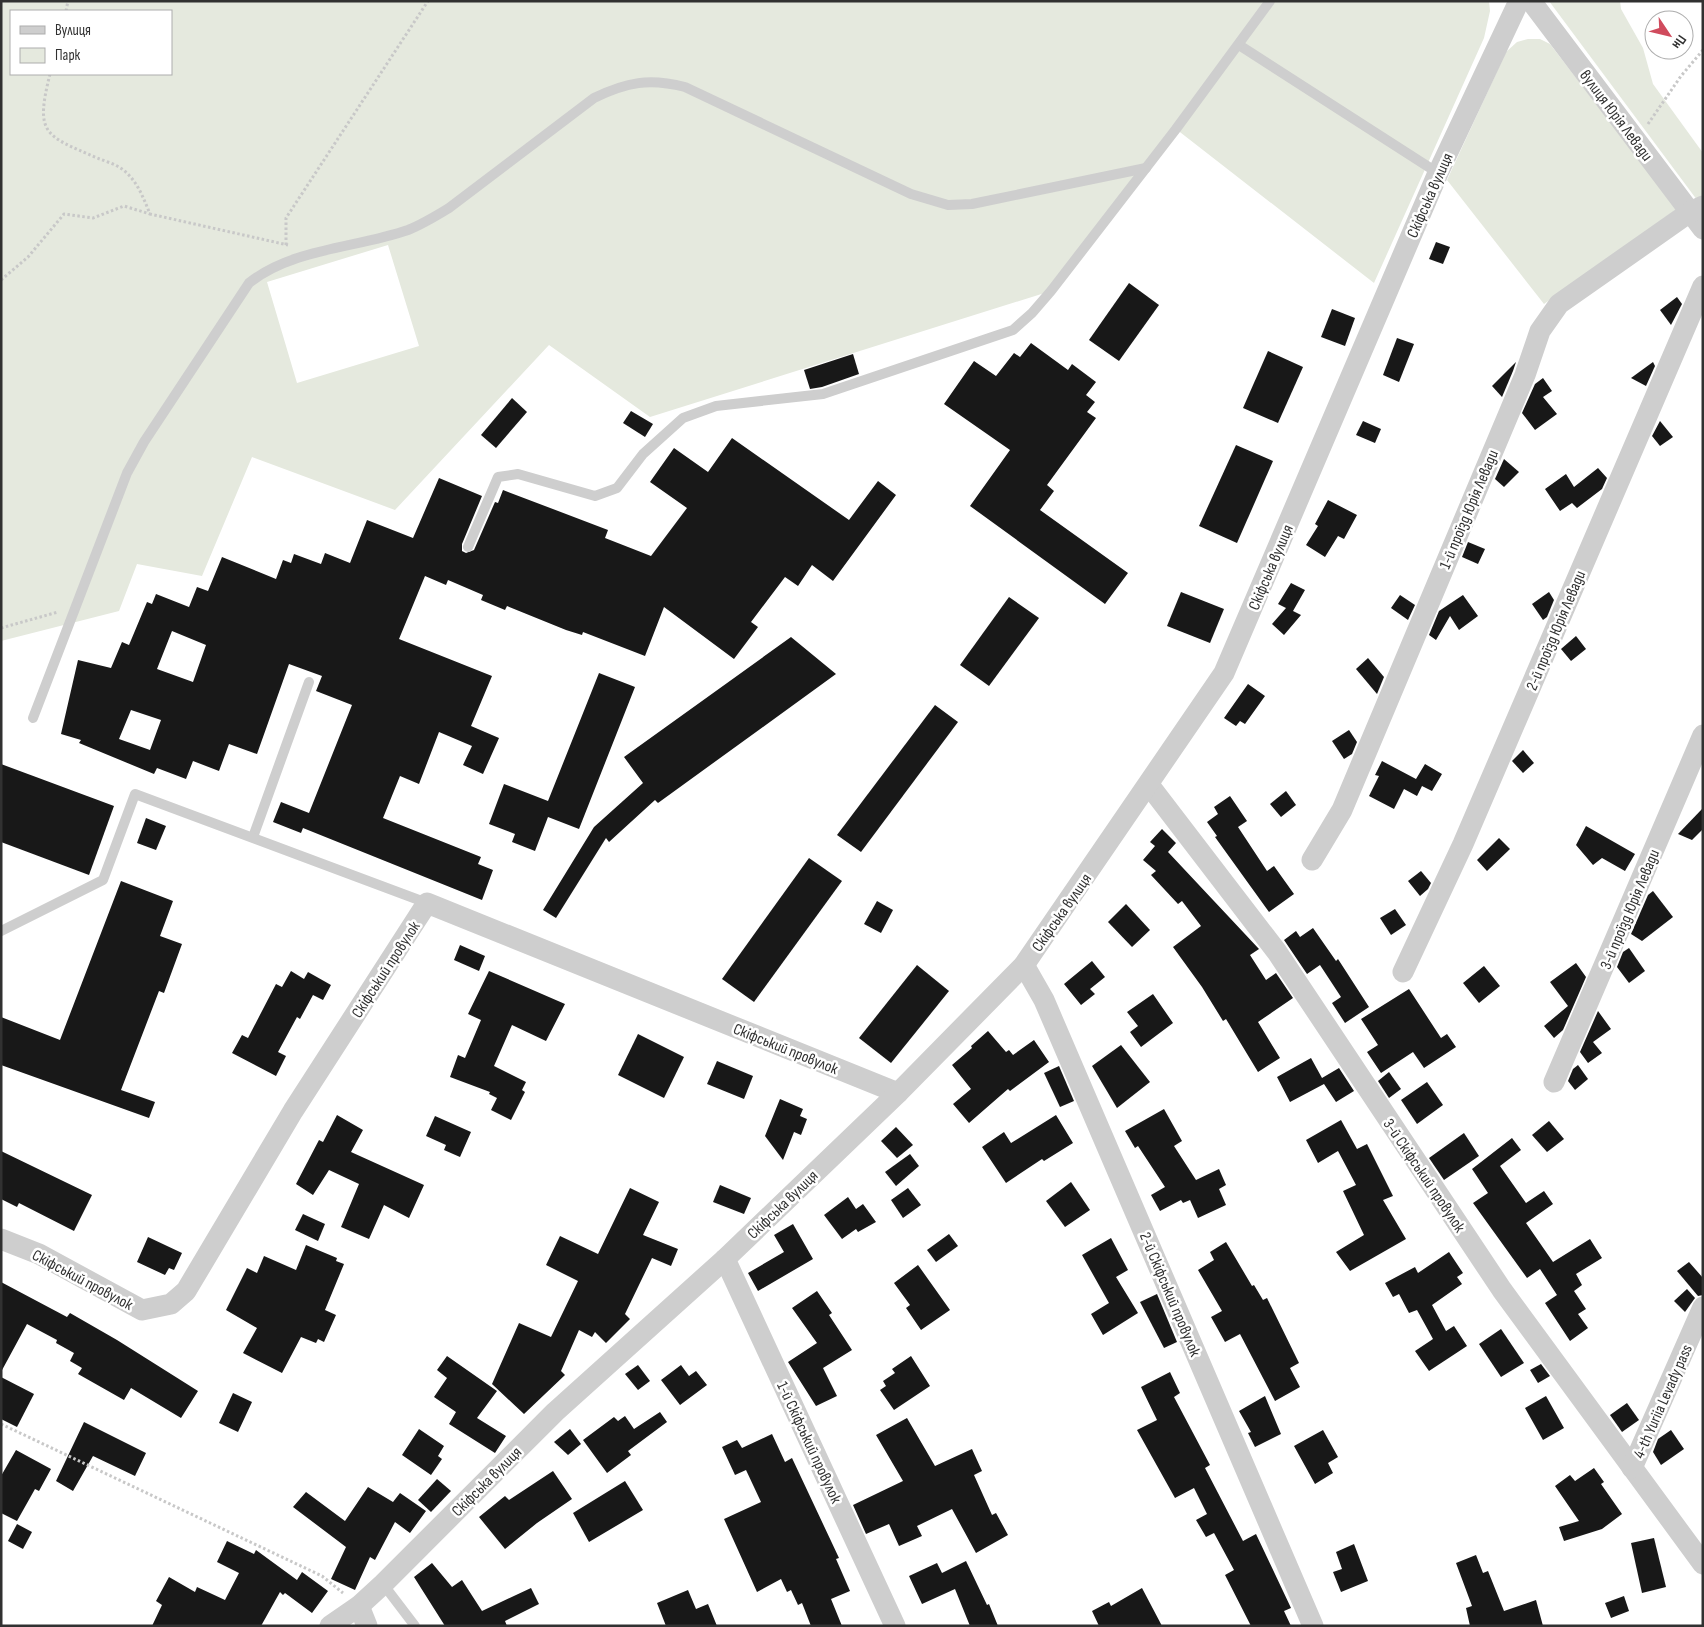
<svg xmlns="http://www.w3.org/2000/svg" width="1704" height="1627" font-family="'Sofia Sans Condensed',sans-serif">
	<rect width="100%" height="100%" fill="#fff"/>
	<g fill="#e5e9de" fill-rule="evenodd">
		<path d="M 1,1 L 1489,1 L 1490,11 L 1484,38 L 1374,283 L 1176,129 L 1051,291 L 650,417 L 549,345 L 395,510 L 252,457 L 202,576 L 137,564 L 119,611 L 1,641 ZM 11,11 L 171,11 L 171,74 L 11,74 ZM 388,245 L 419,346 L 297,383 L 267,282 Z"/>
		<polygon points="1549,1 1620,1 1621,9 1643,48 1653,84 1703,153 1703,208"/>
		<polygon points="1528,39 1540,39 1550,44 1677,209 1544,304 1447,180 1506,52 1517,42"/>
	</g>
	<g fill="#181818" fill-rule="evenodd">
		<polygon points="1436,242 1450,247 1443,264 1429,259"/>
		<polygon points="1129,283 1159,305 1119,361 1089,340"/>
		<polygon points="1677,297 1682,304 1671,325 1660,310"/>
		<polygon points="1332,309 1355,318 1345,346 1321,337"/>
		<polygon points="1397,338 1414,344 1399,382 1383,375"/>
		<polygon points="1031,343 1068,370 1072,364 1096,382 1086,395 1095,402 1087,412 1096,418 1047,485 1054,491 1040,510 1128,573 1105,604 970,506 1010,450 944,404 974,361 996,376 1014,353 1020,357"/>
		<polygon points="1268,351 1303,367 1278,423 1243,408"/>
		<polygon points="853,354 859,374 822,387 810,389 804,370"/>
		<polygon points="1516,362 1513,371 1502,397 1492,386"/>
		<polygon points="1653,362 1655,366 1646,386 1631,378"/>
		<polygon points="1543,378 1552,391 1543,397 1557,414 1535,430 1522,413 1535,384"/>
		<polygon points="512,398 527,412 496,448 481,435"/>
		<polygon points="631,411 653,424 645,437 623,423"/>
		<polygon points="1363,421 1381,429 1375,443 1356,435"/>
		<polygon points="1660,421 1673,437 1660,446 1652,436"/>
		<path d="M 732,438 L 849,520 L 878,481 L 896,495 L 833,581 L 812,565 L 798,586 L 785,577 L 751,622 L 758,627 L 734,659 L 664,607 L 645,656 L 583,632 L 582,635 L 566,630 L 507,606 L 505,610 L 481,600 L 483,595 L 448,580 L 446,585 L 425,576 L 399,639 L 492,676 L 471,726 L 499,738 L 483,774 L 463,765 L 472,746 L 439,732 L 419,784 L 400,776 L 383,818 L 481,857 L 478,864 L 493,870 L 482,900 L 303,828 L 301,833 L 273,822 L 281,802 L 309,813 L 352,705 L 316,691 L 322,676 L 289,664 L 257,754 L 229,744 L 219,771 L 193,761 L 186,779 L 157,768 L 154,774 L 79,743 L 81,740 L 61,734 L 78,660 L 111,668 L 122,642 L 129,645 L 147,602 L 152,604 L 156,594 L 189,607 L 197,587 L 208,591 L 222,557 L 276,579 L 283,560 L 291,563 L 294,554 L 321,564 L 325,553 L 350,563 L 367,520 L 413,538 L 439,478 L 482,496 L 462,544 L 462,551 L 466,553 L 474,550 L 495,502 L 498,503 L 503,490 L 608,530 L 605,538 L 651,556 L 687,508 L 650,482 L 674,448 L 708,472 ZM 172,631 L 206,645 L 193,682 L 157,669 ZM 131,710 L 161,720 L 150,750 L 119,739 Z"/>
		<polygon points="1236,445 1273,461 1237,543 1199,526"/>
		<polygon points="1504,459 1519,472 1504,487 1495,479"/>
		<polygon points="1598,468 1607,478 1602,489 1577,508 1572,503 1560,511 1545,489 1566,474 1574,487"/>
		<polygon points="1328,500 1357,515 1344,539 1338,536 1325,557 1306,545 1318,526 1315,524"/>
		<polygon points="1468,542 1485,549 1478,564 1462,557"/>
		<polygon points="1291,583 1305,590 1293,611 1301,615 1284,635 1272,624 1286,608 1278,604"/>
		<polygon points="1181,592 1224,609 1210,643 1167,626"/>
		<polygon points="1549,592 1554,600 1547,617 1543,620 1532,604"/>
		<polygon points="1400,595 1415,605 1408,620 1391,608"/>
		<polygon points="1463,595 1478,616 1459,630 1450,616 1436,640 1429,635 1439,611"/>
		<polygon points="1009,597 1039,618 989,686 960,665"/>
		<polygon points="1576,636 1586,649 1571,661 1561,649"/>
		<polygon points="791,637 836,674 658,803 655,800 609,842 606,838 556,918 543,910 594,827 643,783 624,757"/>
		<polygon points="1368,658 1384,677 1377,694 1356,669"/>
		<polygon points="599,673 635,687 579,829 548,817 535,851 512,842 515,834 489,824 504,784 548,801"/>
		<polygon points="1248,684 1265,696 1245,724 1240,721 1236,726 1224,718"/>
		<polygon points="935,705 958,722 861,852 837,835"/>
		<polygon points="1349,730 1357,742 1352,754 1344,759 1332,741"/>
		<polygon points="1523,750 1534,763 1523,773 1512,761"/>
		<polygon points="1382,761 1416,779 1425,764 1442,774 1432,791 1422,786 1417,796 1404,789 1394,809 1369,796 1379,776 1375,775"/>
		<polygon points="1,764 114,806 89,875 1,842"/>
		<polygon points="1286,791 1296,805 1281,817 1270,804"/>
		<polygon points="1230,796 1247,821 1238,827 1267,871 1274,866 1294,894 1269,912 1215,837 1217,836 1207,822 1218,814 1214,807"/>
		<polygon points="1703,808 1703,829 1692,840 1678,834"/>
		<polygon points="146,818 166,826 156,850 137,843"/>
		<polygon points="1586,826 1635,854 1625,871 1602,858 1593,865 1576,845"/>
		<polygon points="1162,829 1176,843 1168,852 1259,949 1250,955 1266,980 1276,973 1293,998 1258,1022 1280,1058 1258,1072 1226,1019 1223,1021 1202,987 1173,947 1201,926 1182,901 1178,904 1151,875 1156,871 1143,860 1155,846 1150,842"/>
		<polygon points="1499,838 1510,849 1487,871 1477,860"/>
		<polygon points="809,858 842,881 754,1002 722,979"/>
		<polygon points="1421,871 1431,883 1428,889 1420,896 1408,881"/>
		<polygon points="121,881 173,901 160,936 182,944 164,993 159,991 121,1090 155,1102 149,1118 1,1065 1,1017 60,1040"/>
		<polygon points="1653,891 1673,917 1642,941 1631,934 1648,895"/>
		<polygon points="877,901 893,910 881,933 864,924"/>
		<polygon points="1126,904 1150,930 1132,947 1108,922"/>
		<polygon points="1395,909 1406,925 1391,935 1380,918"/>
		<polygon points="1313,928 1336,961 1338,959 1369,1007 1345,1023 1332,1003 1341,997 1320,965 1307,974 1284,940 1296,931 1300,937"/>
		<polygon points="460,945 485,956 479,971 454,960"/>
		<polygon points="1629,948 1645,971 1629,983 1617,967 1623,952"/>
		<polygon points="1092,961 1105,977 1090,989 1095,994 1081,1005 1064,984"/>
		<polygon points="1576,963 1586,977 1563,1030 1554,1038 1544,1026 1568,1006 1550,982"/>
		<polygon points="917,965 949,991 891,1063 859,1038"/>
		<polygon points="1484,966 1500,986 1479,1003 1463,983"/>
		<polygon points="291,971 304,979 308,972 331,985 323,1000 313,995 300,1019 297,1017 278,1052 286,1056 276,1076 232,1053 242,1035 248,1038 276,984 282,987"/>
		<polygon points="489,971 565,1004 546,1041 512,1025 494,1066 526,1082 522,1090 525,1092 511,1120 491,1110 497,1098 489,1094 490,1092 450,1077 458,1055 465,1058 481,1020 468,1014"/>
		<polygon points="1409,989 1441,1038 1447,1034 1456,1047 1424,1068 1413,1052 1381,1073 1367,1052 1378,1045 1361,1019"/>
		<polygon points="1153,994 1173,1023 1141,1047 1130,1032 1138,1026 1127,1012"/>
		<polygon points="1598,1011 1611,1029 1593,1042 1602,1053 1588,1063 1580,1052"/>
		<polygon points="988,1031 1006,1052 1009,1050 1013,1055 1034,1040 1049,1062 1010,1091 1008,1089 969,1123 953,1104 971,1089 952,1065 972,1048 971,1046"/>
		<polygon points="638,1034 684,1057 664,1098 618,1075"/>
		<polygon points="1121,1045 1150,1082 1117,1108 1092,1066"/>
		<polygon points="1311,1058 1322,1078 1339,1068 1354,1091 1336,1102 1324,1084 1290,1102 1277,1077"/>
		<polygon points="717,1061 753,1076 744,1099 707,1084"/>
		<polygon points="1578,1065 1588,1079 1575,1090 1568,1081 1573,1069"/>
		<polygon points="1059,1066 1074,1101 1060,1107 1044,1073"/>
		<polygon points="1389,1072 1401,1089 1389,1098 1378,1081"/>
		<polygon points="1427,1082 1443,1105 1417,1124 1401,1100"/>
		<polygon points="780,1099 803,1109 800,1116 807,1119 801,1135 794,1132 783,1160 765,1136"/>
		<polygon points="1164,1109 1182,1141 1174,1146 1196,1180 1219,1169 1226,1185 1219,1189 1226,1205 1198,1218 1190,1200 1183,1203 1181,1200 1160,1211 1151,1195 1165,1187 1138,1146 1135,1148 1125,1131"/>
		<polygon points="337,1115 363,1130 351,1152 424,1185 409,1218 384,1205 369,1239 341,1227 359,1184 329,1170 313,1195 296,1184 319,1140 323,1142"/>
		<polygon points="1056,1115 1073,1143 1044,1161 1042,1159 1006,1183 982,1147 1004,1132 1011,1143"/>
		<polygon points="435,1116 471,1132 460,1157 444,1150 446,1145 426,1136"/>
		<polygon points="1341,1120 1357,1149 1367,1144 1393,1196 1383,1200 1406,1239 1350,1271 1336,1252 1364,1235 1343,1191 1356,1185 1338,1151 1318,1163 1306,1140"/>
		<polygon points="1549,1121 1564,1139 1547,1152 1532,1135"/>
		<polygon points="896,1127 913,1145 897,1158 881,1141"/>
		<polygon points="1464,1133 1479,1156 1444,1180 1429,1158"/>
		<polygon points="1512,1138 1521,1150 1500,1166 1526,1203 1544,1191 1553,1204 1526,1223 1553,1262 1590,1239 1602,1258 1576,1274 1582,1285 1574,1291 1586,1309 1578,1314 1588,1328 1570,1341 1545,1303 1557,1295 1540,1269 1527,1278 1473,1203 1488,1193 1472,1169"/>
		<polygon points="1,1151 92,1195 74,1231 19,1203 17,1207 1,1199"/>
		<polygon points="910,1154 919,1166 896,1186 885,1172"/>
		<polygon points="1071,1182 1090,1210 1065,1227 1046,1201"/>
		<polygon points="720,1185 751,1198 744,1214 713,1202"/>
		<polygon points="630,1188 659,1202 643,1235 678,1249 671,1266 652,1258 625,1314 630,1319 606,1343 595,1332 592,1337 579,1330 561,1371 565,1375 524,1414 492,1384 519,1323 551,1337 578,1281 546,1265 560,1236 598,1254"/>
		<polygon points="908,1188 921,1205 903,1218 891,1200"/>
		<polygon points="848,1197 856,1209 863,1204 876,1222 858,1232 856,1229 842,1239 824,1215"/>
		<polygon points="303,1214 325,1224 318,1241 295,1230"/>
		<polygon points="793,1224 813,1259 758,1291 748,1273 784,1252 774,1235"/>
		<polygon points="949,1234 958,1246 936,1262 927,1250"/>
		<polygon points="148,1237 182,1253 174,1270 169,1268 165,1275 137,1262"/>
		<polygon points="1111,1238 1128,1270 1116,1277 1138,1313 1103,1335 1091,1314 1109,1303 1082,1255"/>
		<polygon points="1226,1242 1252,1286 1254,1285 1263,1300 1267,1298 1299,1363 1290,1368 1300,1387 1275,1401 1240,1334 1225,1342 1211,1317 1222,1311 1198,1270 1214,1260 1210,1252"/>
		<polygon points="306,1245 337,1258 336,1261 344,1264 325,1310 336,1315 324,1342 318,1339 316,1343 301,1337 282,1373 243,1353 257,1328 226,1310 247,1268 257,1273 264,1256 296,1270"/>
		<polygon points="1449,1252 1463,1273 1457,1277 1462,1284 1432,1305 1446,1331 1454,1326 1467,1346 1429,1371 1415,1351 1433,1339 1417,1310 1409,1313 1399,1294 1393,1297 1385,1283 1415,1267 1418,1273"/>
		<polygon points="1689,1262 1703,1278 1703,1295 1698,1296 1677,1271"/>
		<polygon points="918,1265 950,1310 921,1330 906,1308 910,1305 894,1283"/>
		<polygon points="1,1282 67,1317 70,1313 117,1340 198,1391 181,1418 131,1388 124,1400 78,1374 82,1368 70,1361 74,1353 56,1343 57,1340 27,1324 1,1372"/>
		<polygon points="1687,1289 1695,1298 1685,1312 1674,1301"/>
		<polygon points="817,1291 832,1313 829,1315 852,1350 823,1368 837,1396 816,1406 788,1362 817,1343 792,1308"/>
		<polygon points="1157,1294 1177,1342 1164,1348 1140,1302"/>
		<polygon points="1501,1329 1524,1363 1501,1377 1479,1344"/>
		<polygon points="447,1356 497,1391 477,1418 506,1436 495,1453 449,1424 456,1412 434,1397 447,1378 437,1370"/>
		<polygon points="911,1356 930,1386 894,1410 880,1390 886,1386 883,1381 895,1373 892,1369"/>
		<polygon points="1541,1364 1550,1376 1538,1383 1530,1370"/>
		<polygon points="638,1365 650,1381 638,1390 625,1374"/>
		<polygon points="681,1365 689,1376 696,1371 707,1385 680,1405 661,1380"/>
		<polygon points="1170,1372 1180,1393 1174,1397 1210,1465 1205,1468 1243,1541 1256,1534 1291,1608 1284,1611 1291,1626 1251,1626 1225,1575 1234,1570 1214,1533 1206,1537 1196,1520 1207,1514 1194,1488 1175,1498 1137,1430 1157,1420 1141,1387"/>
		<polygon points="1,1377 34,1394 17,1427 1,1419"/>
		<polygon points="233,1393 252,1402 238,1432 219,1423"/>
		<polygon points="1265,1396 1281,1434 1255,1447 1248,1433 1251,1432 1239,1411"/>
		<polygon points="1546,1396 1564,1428 1543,1440 1525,1408"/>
		<polygon points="1627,1403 1639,1420 1622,1432 1610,1415"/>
		<polygon points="660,1412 667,1422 628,1451 631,1455 607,1473 583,1440 614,1417 618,1421 625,1416 634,1429"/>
		<polygon points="907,1418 935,1466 972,1449 982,1471 974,1475 992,1515 996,1513 1008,1535 976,1553 952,1509 917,1526 922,1536 899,1546 889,1524 866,1534 853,1505 903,1481 876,1435"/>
		<polygon points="84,1422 146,1453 135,1476 93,1456 73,1491 56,1481"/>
		<polygon points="419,1429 444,1446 438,1456 442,1459 431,1475 402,1455"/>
		<polygon points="570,1429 581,1444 568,1455 554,1442"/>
		<polygon points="1323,1430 1338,1457 1328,1463 1333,1473 1315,1484 1294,1446"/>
		<polygon points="1671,1430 1684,1449 1661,1465 1653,1452 1658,1439"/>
		<polygon points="772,1434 785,1462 792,1458 839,1558 836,1559 850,1591 831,1599 842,1626 811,1626 802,1603 798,1605 791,1590 787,1592 781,1579 757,1592 724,1519 761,1502 746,1470 735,1475 722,1447 737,1440 742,1448"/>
		<polygon points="16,1450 51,1469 39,1491 35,1489 17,1521 1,1513 1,1476"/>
		<polygon points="1594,1468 1604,1482 1601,1484 1622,1514 1602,1529 1564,1541 1559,1527 1579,1521 1555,1486 1570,1475 1575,1481"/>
		<polygon points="553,1471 572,1499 537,1523 505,1549 479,1517 505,1496 509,1500"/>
		<polygon points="437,1479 451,1491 431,1512 418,1500"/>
		<polygon points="625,1481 643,1510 589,1542 573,1513"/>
		<polygon points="368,1487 393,1502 400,1493 426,1511 410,1533 395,1522 375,1560 370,1557 355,1590 331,1579 346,1547 293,1507 306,1492 345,1521"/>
		<polygon points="17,1524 32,1532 23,1549 8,1541"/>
		<polygon points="1654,1538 1666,1587 1642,1593 1631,1543"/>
		<polygon points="227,1541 254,1554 256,1550 297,1580 302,1572 328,1591 312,1613 285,1593 283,1595 280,1592 261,1626 152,1626 162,1605 156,1601 169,1577 195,1592 197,1587 225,1600 239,1573 217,1562"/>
		<polygon points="1354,1544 1368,1581 1341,1592 1333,1572 1342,1569 1336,1552"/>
		<polygon points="1476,1555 1483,1573 1488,1571 1504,1611 1536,1600 1543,1626 1470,1626 1466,1608 1472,1606 1456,1563"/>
		<polygon points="966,1561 987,1605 989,1604 998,1626 970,1626 955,1589 922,1604 909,1576 937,1563 942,1573"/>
		<polygon points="432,1563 452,1587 462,1580 482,1611 531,1588 539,1604 505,1621 507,1626 445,1626 414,1577"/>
		<polygon points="1142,1588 1162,1626 1099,1626 1092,1611 1109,1602 1111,1606"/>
		<polygon points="688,1590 696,1609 708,1604 717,1626 666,1626 657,1603"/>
		<polygon points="1624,1596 1629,1611 1611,1618 1605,1603"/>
	</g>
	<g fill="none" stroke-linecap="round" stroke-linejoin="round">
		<g stroke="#c8c8c8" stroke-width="3" stroke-dasharray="2.5 2.5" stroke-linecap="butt">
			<polyline points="66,11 68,1"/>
			<path d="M 50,74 C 35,134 44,135 97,158 C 105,161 115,164 122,169 C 137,180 143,197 150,214 L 288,245"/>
			<polyline points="1648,124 1681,76 1703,50"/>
			<polyline points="286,245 286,218 428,1"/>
			<polyline points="1,280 28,257 64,214 93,218 124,206 150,214"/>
			<polyline points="1,628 58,612"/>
			<polyline points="1,1424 322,1576 343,1593"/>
		</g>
		<g stroke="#cecece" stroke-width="10">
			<polyline points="1239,45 1438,173"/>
			<polyline points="468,547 498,477 518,474 595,496 617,488 643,454 683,418 716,406 823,394 1013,330 1032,313 1051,291 1176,129 1270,1"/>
			<path d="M 33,718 L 127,473 L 144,442 L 249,283 C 293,248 357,248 408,230 C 423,224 436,216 449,208 L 594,98 C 627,82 649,78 685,87 L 911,194 L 948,205 L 972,204 L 1146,168"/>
			<polyline points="253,837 309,682"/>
			<polyline points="1,931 103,880 135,794 427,903"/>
			<polyline points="383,1584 415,1626"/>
		</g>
		<g stroke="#cecece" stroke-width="21">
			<polyline points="1531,1 1703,229"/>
			<polyline points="1149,785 1277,952 1502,1290 1703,1564"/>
			<polyline points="1312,860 1342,810 1525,375 1540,331 1559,304 1690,212 1703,206"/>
			<polyline points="1024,965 1044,1000 1313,1626"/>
			<polyline points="1403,972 1463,844 1703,286"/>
			<polyline points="1554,1082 1703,735"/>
			<polyline points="1,1239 39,1254 142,1310 171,1304 186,1291 293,1111 427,903 898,1093"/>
			<polyline points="725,1259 895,1626"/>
			<polyline points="1632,1468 1703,1307"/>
			<polyline points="359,1606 367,1626"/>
			<polyline points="330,1626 359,1606 383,1584 555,1412 725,1259 898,1093 1024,965 1224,673 1438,173 1519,1"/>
		</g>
	</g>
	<g text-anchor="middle" stroke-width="5" stroke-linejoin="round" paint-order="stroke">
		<g font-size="16" fill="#313131" stroke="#fff">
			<text transform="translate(1617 115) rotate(53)" y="6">вулиця Юрія Левади</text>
			<text transform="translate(1429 195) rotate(-66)" y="6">Скіфська вулиця</text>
			<text transform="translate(1468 509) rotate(-67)" y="6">1-й проїзд Юрія Левади</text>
			<text transform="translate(1270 567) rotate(-67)" y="6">Скіфська вулиця</text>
			<text transform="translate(1555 630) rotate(-67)" y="6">2-й проїзд Юрія Левади</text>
			<text transform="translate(1629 909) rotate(-67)" y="6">3-й проїзд Юрія Левади</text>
			<text transform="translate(1061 912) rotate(-55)" y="6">Скіфська вулиця</text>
			<text transform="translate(385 969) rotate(-57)" y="6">Скіфський провулок</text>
			<text transform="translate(786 1048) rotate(22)" y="6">Скіфський провулок</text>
			<text transform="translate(1425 1175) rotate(56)" y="6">3-й Скіфський провулок</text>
			<text transform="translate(782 1204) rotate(-44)" y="6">Скіфська вулиця</text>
			<text transform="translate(83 1279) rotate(28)" y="6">Скіфський провулок</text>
			<text transform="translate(1171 1294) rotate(67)" y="6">2-й Скіфський провулок</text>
			<text transform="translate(1662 1401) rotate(-66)" y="6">4-th Yuriia Levady pass</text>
			<text transform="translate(810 1442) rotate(65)" y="6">1-й Скіфський провулок</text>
			<text transform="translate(486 1481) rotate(-45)" y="6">Скіфська вулиця</text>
		</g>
	</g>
	<rect width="1704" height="1627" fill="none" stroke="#313131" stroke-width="5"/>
	<rect x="10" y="10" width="162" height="65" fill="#ffffff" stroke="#adadad"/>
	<rect x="20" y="26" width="25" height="8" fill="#cecece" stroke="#adadad"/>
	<text x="55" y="35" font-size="15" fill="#313131">Вулиця</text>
	<rect x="20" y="48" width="25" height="15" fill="#e5e9de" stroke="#adadad"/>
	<text x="55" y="60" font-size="15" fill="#313131">Парк</text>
	<g transform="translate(1669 35) rotate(125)"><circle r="24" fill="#ffffff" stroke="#adadad"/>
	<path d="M0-4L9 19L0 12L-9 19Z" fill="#d04b5d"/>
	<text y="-8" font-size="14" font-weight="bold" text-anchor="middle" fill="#313131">Пн</text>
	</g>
</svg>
